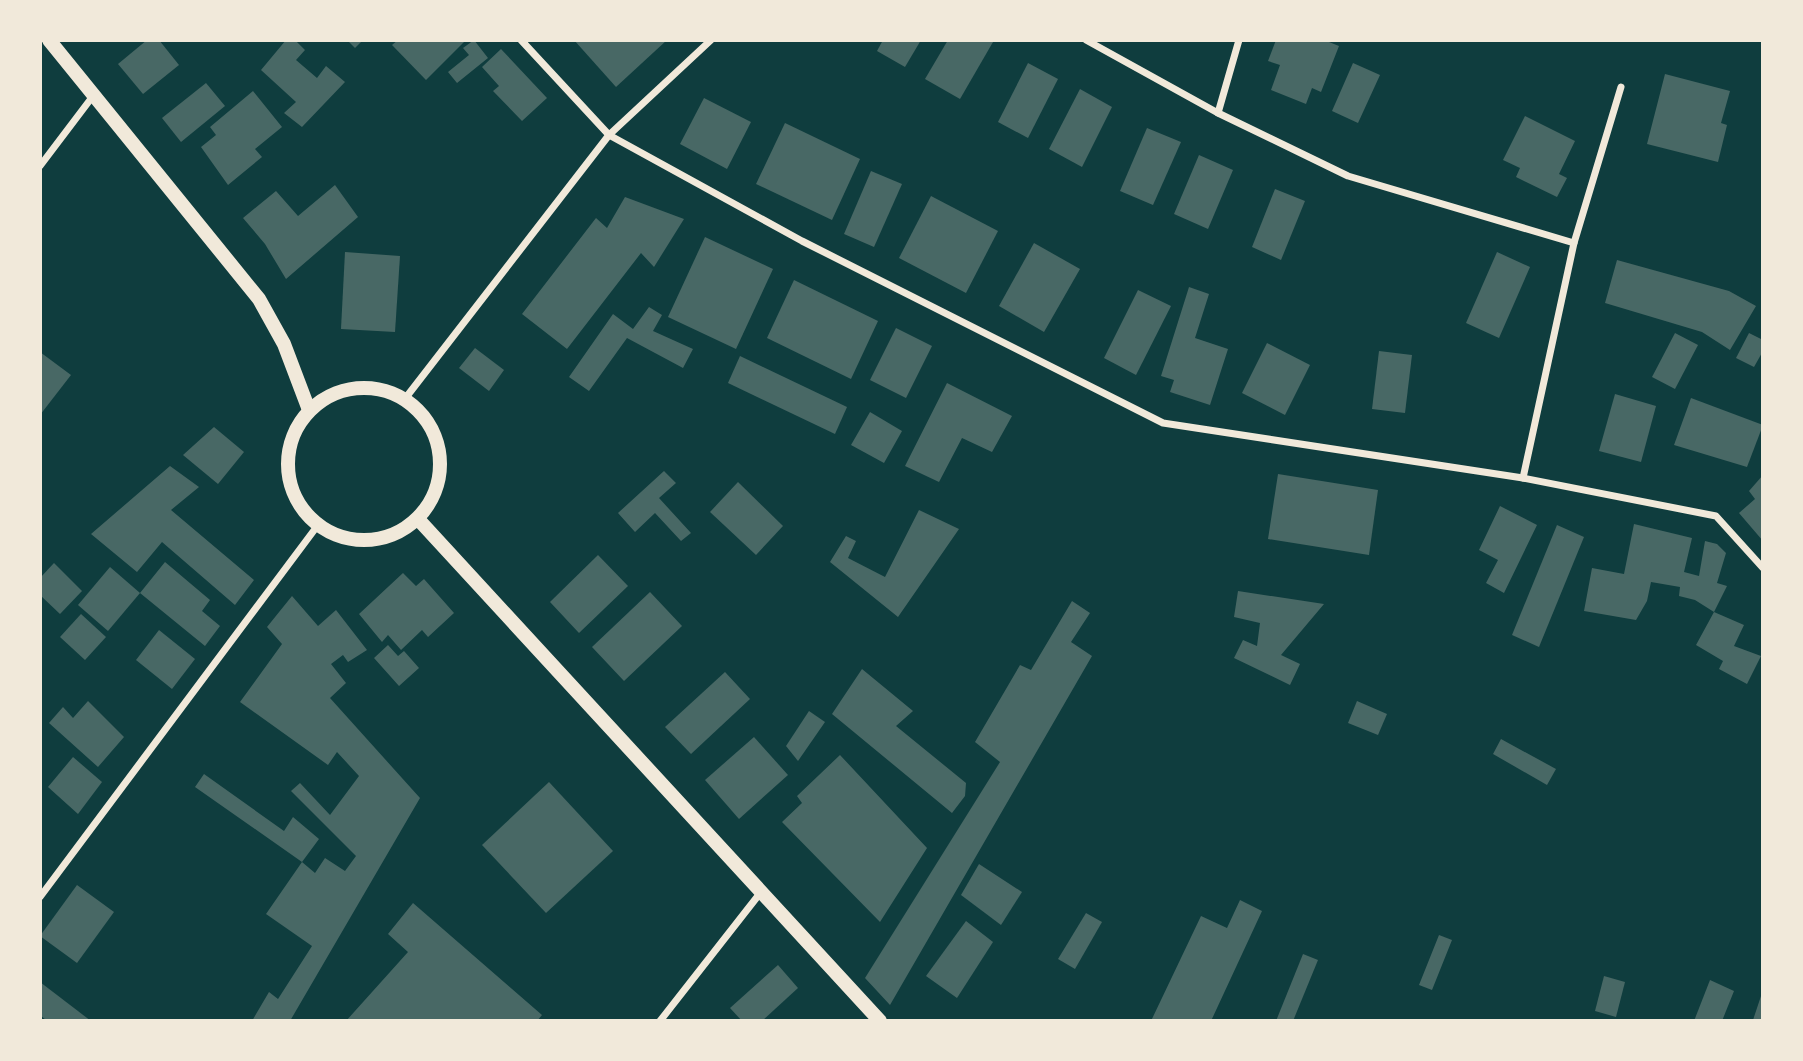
<svg xmlns="http://www.w3.org/2000/svg" width="1803" height="1061" font-family="'Fira Sans Condensed',sans-serif">
	<rect width="100%" height="100%" fill="#0f3d3e"/>
	<g fill="#486865">
		<polygon points="147,40 159,40 179,65 143,94 118,64"/>
		<polygon points="286,40 295,40 305,50 296,60 317,78 326,66 345,82 302,127 284,113 296,102 261,70"/>
		<polygon points="347,40 363,40 355,48"/>
		<polygon points="398,40 466,40 426,80 392,45"/>
		<polygon points="474,40 488,58 457,83 448,72 469,55 463,48"/>
		<polygon points="574,40 667,40 616,87"/>
		<polygon points="883,40 921,40 905,67 877,51"/>
		<polygon points="948,40 989,40 993,42 960,99 925,79"/>
		<polygon points="1276,40 1324,40 1339,46 1321,92 1312,88 1306,104 1271,90 1280,65 1268,61"/>
		<polygon points="501,49 547,98 522,121 493,91 499,86 482,67"/>
		<polygon points="1028,63 1058,79 1028,138 998,122"/>
		<polygon points="1353,63 1380,75 1358,123 1332,111"/>
		<polygon points="1665,74 1730,91 1721,123 1727,125 1718,162 1647,144"/>
		<polygon points="206,83 225,106 181,142 162,118"/>
		<polygon points="1080,89 1112,107 1082,167 1049,149"/>
		<polygon points="253,91 282,127 255,149 262,157 228,185 201,147 216,135 210,127"/>
		<polygon points="704,98 751,122 727,169 680,144"/>
		<polygon points="1525,116 1575,141 1559,174 1567,178 1557,197 1516,177 1520,168 1503,160"/>
		<polygon points="785,123 860,159 832,220 756,184"/>
		<polygon points="1147,128 1181,142 1153,205 1120,191"/>
		<polygon points="1199,155 1233,170 1208,229 1174,214"/>
		<polygon points="871,171 902,184 874,247 844,234"/>
		<polygon points="335,185 358,217 286,279 265,244 243,218 276,191 298,216"/>
		<polygon points="1275,189 1305,201 1281,260 1252,247"/>
		<polygon points="931,196 998,231 966,293 899,258"/>
		<polygon points="625,197 684,219 654,267 641,253 567,349 522,314 596,218 607,228"/>
		<polygon points="705,237 773,269 736,349 668,317"/>
		<polygon points="1034,243 1080,269 1044,332 999,306"/>
		<polygon points="345,252 400,256 395,332 341,329"/>
		<polygon points="1497,252 1530,267 1499,338 1466,323"/>
		<polygon points="1617,260 1729,291 1756,306 1730,350 1702,332 1605,303"/>
		<polygon points="794,280 878,321 851,379 767,338"/>
		<polygon points="1189,287 1209,294 1195,338 1228,349 1210,405 1170,392 1174,380 1161,376"/>
		<polygon points="1138,290 1171,306 1136,375 1104,358"/>
		<polygon points="649,307 662,315 653,331 693,349 683,368 627,338 589,391 569,377 613,314 633,329"/>
		<polygon points="896,328 932,346 906,398 870,380"/>
		<polygon points="1675,333 1698,345 1675,389 1652,377"/>
		<polygon points="1749,333 1763,340 1763,351 1754,367 1736,358"/>
		<polygon points="1267,343 1310,365 1285,415 1242,393"/>
		<polygon points="475,348 504,370 489,391 459,368"/>
		<polygon points="1379,351 1412,355 1405,413 1372,409"/>
		<polygon points="40,352 71,375 40,415"/>
		<polygon points="740,356 847,407 835,434 728,383"/>
		<polygon points="947,383 1012,416 992,452 962,438 939,482 905,466"/>
		<polygon points="1615,394 1656,406 1641,462 1599,451"/>
		<polygon points="1691,398 1763,425 1747,467 1674,445"/>
		<polygon points="870,412 902,431 884,463 851,445"/>
		<polygon points="214,427 244,452 218,484 183,455"/>
		<polygon points="170,466 199,487 171,510 254,580 235,605 162,542 137,572 91,534"/>
		<polygon points="664,471 676,483 659,498 691,533 681,541 655,513 635,532 618,513"/>
		<polygon points="1278,474 1378,490 1369,555 1268,539"/>
		<polygon points="1763,475 1763,541 1739,513 1755,499 1749,491"/>
		<polygon points="738,482 783,526 756,555 710,512"/>
		<polygon points="1500,506 1537,525 1504,593 1486,583 1498,560 1479,550"/>
		<polygon points="919,510 959,529 898,617 830,562 846,536 856,541 848,558 885,577"/>
		<polygon points="1634,524 1692,538 1684,572 1699,576 1705,541 1717,544 1726,553 1717,583 1727,586 1714,612 1695,600 1679,596 1680,587 1651,582 1647,601 1636,620 1584,611 1592,568 1624,574"/>
		<polygon points="1557,525 1584,537 1539,647 1512,635"/>
		<polygon points="598,555 628,586 579,633 550,602"/>
		<polygon points="165,562 210,600 202,611 220,626 205,646 140,593"/>
		<polygon points="54,563 82,591 60,614 40,595 40,578"/>
		<polygon points="110,567 140,593 108,631 78,605"/>
		<polygon points="403,573 416,586 424,579 454,613 428,637 422,630 401,650 388,635 382,642 359,614"/>
		<polygon points="1238,591 1324,604 1281,655 1300,664 1290,685 1234,658 1243,640 1257,646 1260,623 1234,617"/>
		<polygon points="650,592 682,626 624,681 592,647"/>
		<polygon points="292,596 318,626 336,610 367,650 348,662 343,655 331,664 346,683 330,698 420,798 290,1021 252,1021 269,992 278,999 312,946 266,914 302,862 315,873 325,858 345,871 356,856 291,791 300,783 330,815 359,776 337,752 328,765 240,702 282,644 267,627"/>
		<polygon points="1072,601 1090,613 1071,642 1092,656 890,1005 865,978 1000,762 975,742 1020,665 1031,670"/>
		<polygon points="1714,612 1744,625 1734,646 1761,656 1747,684 1719,669 1723,661 1696,645"/>
		<polygon points="81,614 106,637 85,660 60,637"/>
		<polygon points="159,630 195,659 172,689 136,660"/>
		<polygon points="388,645 398,656 404,651 419,668 399,686 374,658"/>
		<polygon points="862,669 913,711 896,726 966,783 965,796 952,813 832,714"/>
		<polygon points="725,672 750,699 691,754 665,727"/>
		<polygon points="88,701 124,737 98,767 49,723 63,707 73,718"/>
		<polygon points="1357,701 1387,714 1378,735 1348,723"/>
		<polygon points="809,711 825,722 798,761 786,746"/>
		<polygon points="754,737 788,775 739,819 705,780"/>
		<polygon points="1501,739 1556,769 1547,785 1493,754"/>
		<polygon points="840,755 927,848 880,922 782,822 802,803 797,796"/>
		<polygon points="73,757 102,782 78,814 48,787"/>
		<polygon points="204,774 284,831 293,817 319,839 302,862 195,787"/>
		<polygon points="549,782 613,851 546,913 482,845"/>
		<polygon points="979,864 1022,892 1001,925 961,895"/>
		<polygon points="77,885 114,912 77,963 40,936"/>
		<polygon points="1240,900 1262,911 1211,1021 1151,1021 1201,916 1227,928"/>
		<polygon points="413,903 542,1015 537,1021 346,1021 408,952 388,934"/>
		<polygon points="1086,913 1102,922 1075,969 1058,959"/>
		<polygon points="966,921 993,942 957,998 926,976"/>
		<polygon points="1439,935 1452,940 1432,990 1419,985"/>
		<polygon points="1303,954 1318,960 1293,1021 1276,1021"/>
		<polygon points="778,965 798,988 762,1021 742,1021 730,1008"/>
		<polygon points="1604,976 1625,982 1616,1017 1595,1011"/>
		<polygon points="1710,980 1734,991 1722,1021 1694,1021"/>
		<polygon points="40,982 91,1021 47,1021 40,1015"/>
		<polygon points="1763,990 1763,1021 1757,1021 1753,1020"/>
	</g>
	<g fill="none" stroke-linecap="round" stroke-linejoin="round">
		<g stroke="#f1e9da" stroke-width="7">
			<polyline points="521,40 609,135 802,241 1163,423 1523,478 1716,516 1763,568"/>
			<polyline points="1086,40 1218,113 1348,176 1574,243"/>
			<polyline points="1218,113 1239,40"/>
			<polyline points="40,166 93,96"/>
			<polyline points="404,400 609,135 711,40"/>
			<polyline points="1523,478 1574,243 1621,87"/>
			<polyline points="40,897 318,525"/>
			<polyline points="660,1021 761,892"/>
		</g>
		<g stroke="#f1e9da" stroke-width="14">
			<polyline points="49,40 259,299 284,344 309,410"/>
			<circle cx="364" cy="464" r="76"/>
			<polyline points="418,519 880,1021"/>
		</g>
	</g>
	<rect width="1803" height="1061" fill="none" stroke="#f1e9da" stroke-width="84"/>
</svg>
